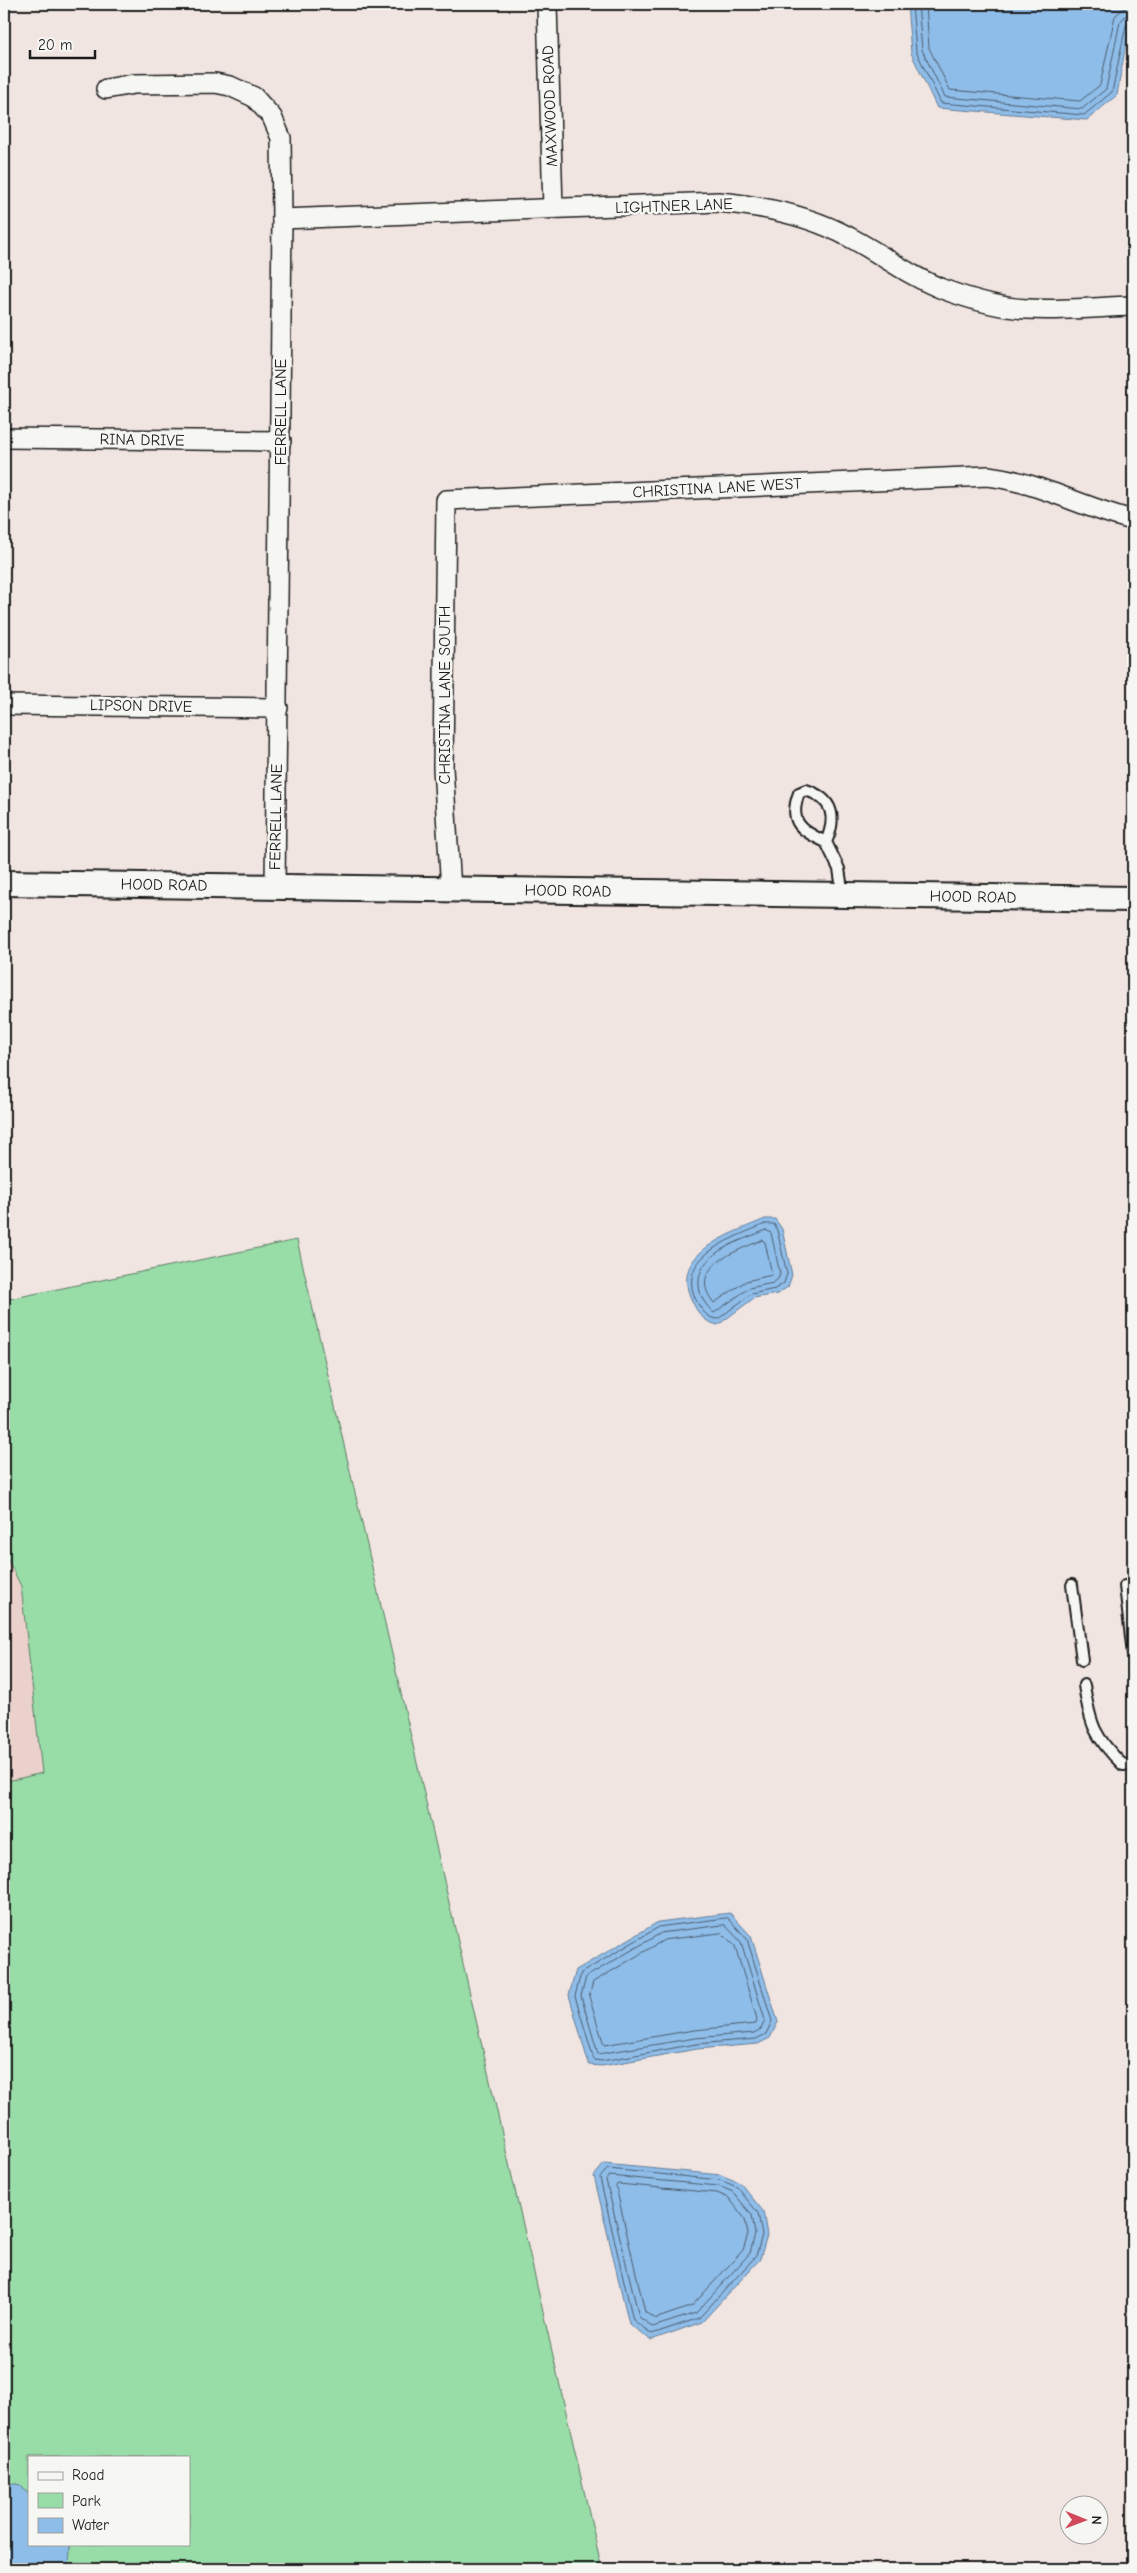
<svg xmlns="http://www.w3.org/2000/svg" width="1137" height="2573" font-family="'Comic Neue',sans-serif">
  <rect width="100%" height="100%" fill="#f1e5e1"/>
  <filter id="ink" filterUnits="userSpaceOnUse"><feTurbulence type="fractalNoise" baseFrequency=".02" numOctaves="2"/><feDisplacementMap in="SourceGraphic" scale="10" xChannelSelector="R" yChannelSelector="G"/><feConvolveMatrix kernelMatrix="1 2 1 2 8 2 1 2 1" color-interpolation-filters="sRGB"/></filter>
  <g filter="url(#ink)">
    <g fill="#ebd1cc">
      <path d="M7,1444L4,1515V1445Z"/>
      <path d="M4,1552L21,1586L42,1773L8,1781L4,1789Z"/>
    </g>
    <path fill="#98dca8" stroke="#5a7c62" d="M297,1240L602,2569H69L70,2544H189V2457H29V2495L20,2485L4,2482V1789L8,1781L42,1773L21,1586L4,1552L7,1445L4,1434V1300Z"/>
    <g fill="#8fbde9" stroke="#617d97">
      <path d="M907,4H1133L1117,95L1087,120L937,108L911,53Z"/>
      <path d="M765,1219H775L782,1229L792,1275L788,1287L777,1294L754,1298L718,1325C704,1322 698,1314 692,1301C668,1252 731,1234 765,1219Z"/>
      <path d="M730,1913L751,1936L778,2022L770,2038L758,2044L697,2049L602,2066L589,2065L569,1995L576,1970L658,1922Z"/>
      <path d="M604,2164L721,2175L740,2183L763,2211L767,2235L760,2259L702,2322L651,2340L629,2324L594,2176Z"/>
      <path d="M4,2482L20,2485L29,2495V2544H70L69,2569H4Z"/>
    </g>
    <g fill="none" stroke-linecap="round" stroke-linejoin="round">
      <g stroke="#4a5c6e" stroke-width="1">
        <path d="M912,4L916,51L941,103L1084,115L1112,92L1126,25L1133,20"/>
        <path d="M918,4L922,50L945,97L1082,109L1106,89L1120,22L1126,15L1133,14"/>
        <path d="M926,4L929,48L950,90L1080,101L1100,85L1115,16L1124,8L1133,6"/>
        <path d="M765,1224H774L777,1230L787,1274L784,1283L775,1289L751,1294L718,1319C707,1319 701,1309 696,1300C675,1255 734,1238 765,1224Z"/>
        <path d="M766,1230L771,1233L780,1274L778,1279L773,1283L749,1288L714,1313C706,1306 700,1297 699,1286C696,1252 741,1241 766,1230Z"/>
        <path d="M762,1240L765,1242L772,1275L746,1281L714,1303C685,1267 737,1251 762,1240Z"/>
        <path d="M728,1918L747,1939L772,2021L766,2034L756,2039L696,2044L602,2061L594,2060L575,1996L581,1973L659,1927Z"/>
        <path d="M725,1925L741,1942L765,2020L761,2029L754,2033L695,2038L598,2054L581,1996L586,1977L661,1933Z"/>
        <path d="M722,1933L735,1946L757,2019L756,2024L694,2030L604,2045L589,1996L593,1982L664,1940Z"/>
        <path d="M608,2169L720,2180L737,2187L758,2213L762,2235L756,2256L699,2318L652,2334L633,2320L600,2178Z"/>
        <path d="M610,2176L719,2186L733,2192L752,2215L755,2234L750,2253L696,2313L653,2327L639,2317L606,2180Z"/>
        <path d="M618,2184L717,2193L729,2198L745,2219L748,2234L743,2250L692,2306L655,2319L645,2312L616,2187Z"/>
      </g>
      <g stroke="#1c1c1c" stroke-width="14">
        <g id="service">
          <path d="M826,842C801,831 788,822 799,793L806,790C833,799 837,817 826,842L839,869L843,895"/>
          <path d="M1072,1585L1082,1660"/>
          <path d="M1125,1586L1133,1654"/>
          <path d="M1084,1685C1090,1725 1095,1738 1123,1765L1133,1764"/>
        </g>
      </g>
      <g stroke="#1c1c1c" stroke-width="22">
        <g id="minor">
          <path d="M547,4L553,208"/>
          <path d="M106,89L134,84L215,83L230,86L254,97L272,117L281,138L282,219L275,887"/>
          <path d="M282,219L718,202C763,206 809,215 849,237C882,254 910,277 945,290C970,299 1000,308 1027,309C1062,311 1098,307 1133,306"/>
          <path d="M4,438L281,441"/>
          <path d="M4,705L278,708"/>
          <path d="M451,889L443,768L446,500L988,476C1039,482 1083,508 1133,520"/>
        </g>
      </g>
      <g stroke="#1c1c1c" stroke-width="28">
        <path id="tertiary" d="M4,883L1133,899"/>
      </g>
      <use href="#service" stroke="#f6f6f2" stroke-width="10"/>
      <use href="#minor" stroke="#f6f6f2" stroke-width="19"/>
      <use href="#tertiary" stroke="#f6f6f2" stroke-width="24"/>
    </g>
  </g>
  <g text-anchor="middle" dominant-baseline="central" stroke-width="5" stroke-linejoin="round" paint-order="stroke">
    <g font-size="16" fill="#1c1c1c" stroke="#f6f6f2">
      <text transform="translate(550 106) rotate(-92)">MAXWOOD ROAD</text>
      <text transform="translate(674 206) rotate(-2)">LIGHTNER LANE</text>
      <text transform="translate(281 412) rotate(-90)">FERRELL LANE</text>
      <text transform="translate(142 440) rotate(1)">RINA DRIVE</text>
      <text transform="translate(717 488) rotate(-3)">CHRISTINA LANE WEST</text>
      <text transform="translate(445 695) rotate(-90)">CHRISTINA LANE SOUTH</text>
      <text transform="translate(141 706) rotate(1)">LIPSON DRIVE</text>
      <text transform="translate(276 817) rotate(-89)">FERRELL LANE</text>
      <text transform="translate(164 885) rotate(1)">HOOD ROAD</text>
      <text transform="translate(568 891) rotate(1)">HOOD ROAD</text>
      <text transform="translate(973 897) rotate(1)">HOOD ROAD</text>
    </g>
  </g>
  <rect width="1137" height="2573" fill="none" stroke="#f6f6f2" stroke-width="20"/>
  <rect x="10" y="10" width="1117" height="2553" fill="none" stroke="#1c1c1c" stroke-width="2" filter="url(#ink)"/>
  <rect x="28" y="2456" width="162" height="90" fill="#f6f6f2" stroke="#9f9f9c"/>
  <rect x="38" y="2472" width="25" height="8" fill="#f6f6f2" stroke="#9f9f9c"/>
  <text x="72" y="2480" font-size="15" fill="#1c1c1c">Road</text>
  <rect x="38" y="2493" width="25" height="15" fill="#98dca8" stroke="#9f9f9c"/>
  <text x="72" y="2506" font-size="15" fill="#1c1c1c">Park</text>
  <rect x="38" y="2518" width="25" height="15" fill="#8fbde9" stroke="#9f9f9c"/>
  <text x="72" y="2530" font-size="15" fill="#1c1c1c">Water</text>
  <g transform="translate(1084 2520) rotate(91)"><circle r="24" fill="#f6f6f2" stroke="#9f9f9c"/>
  <path d="M0-4L9 19L0 12L-9 19Z" fill="#d1495b"/>
  <text y="-8" font-size="14" font-weight="bold" text-anchor="middle" fill="#1c1c1c">N</text>
  </g>
  <path d="M30 50v8h65v-8" fill="none" stroke="#1c1c1c" stroke-width="2.5"/>
  <text x="38" y="50" font-size="15" fill="#1c1c1c" stroke="#f6f6f2" stroke-width="4" paint-order="stroke">20 m</text>
</svg>
